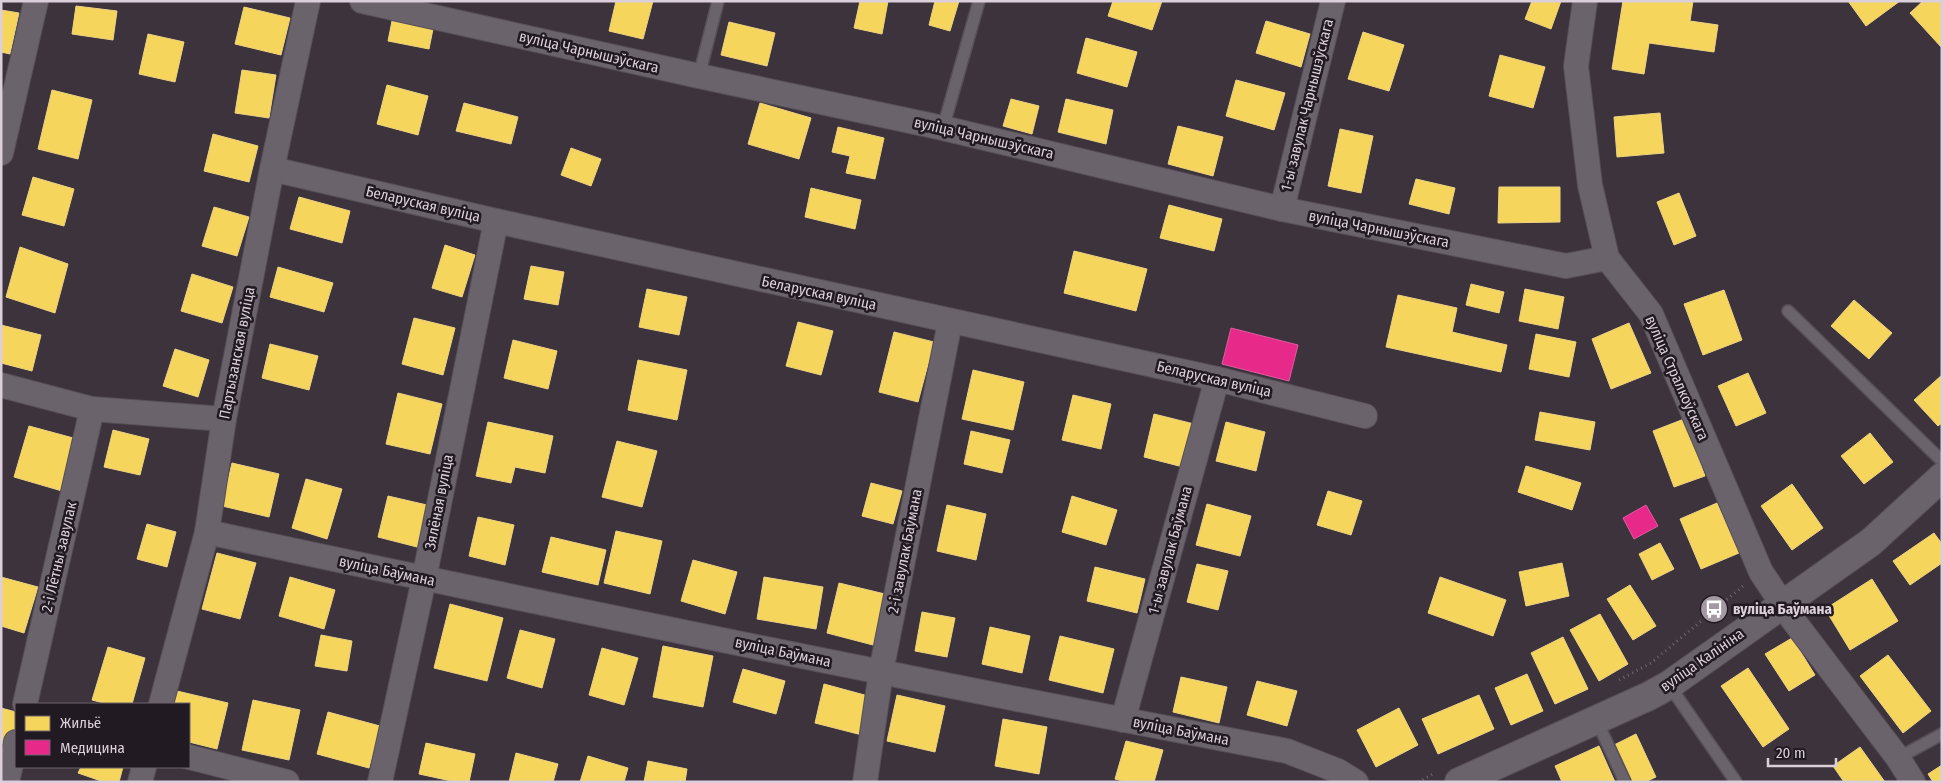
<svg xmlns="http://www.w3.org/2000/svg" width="1943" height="783" font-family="'Fira Sans Condensed',sans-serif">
  <rect width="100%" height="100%" fill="#3c333c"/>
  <g fill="#f6d55c" stroke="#eed382">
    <path d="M616,1H653L643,39L609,31Z"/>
    <path d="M860,1H888L882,34L854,28Z"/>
    <path d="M935,1H959L950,31L929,25Z"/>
    <path d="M1113,1H1162L1152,30L1108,16Z"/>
    <path d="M1532,1H1561L1551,29L1525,19Z"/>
    <path d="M1623,1H1693L1690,21L1718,25L1714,52L1649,43L1644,74L1612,69Z"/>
    <path d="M1848,1H1900L1866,26Z"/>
    <path d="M1923,1H1942V48L1910,13Z"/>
    <path d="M76,6L117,11L113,40L72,34Z"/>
    <path d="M244,7L290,18L281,55L235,44Z"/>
    <path d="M1,10L19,13L10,54L1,52Z"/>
    <path d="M392,21L433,29L429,49L388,41Z"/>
    <path d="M1266,21L1310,34L1301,67L1256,53Z"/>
    <path d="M729,22L775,33L767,66L721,55Z"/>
    <path d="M1363,32L1404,45L1389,91L1348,79Z"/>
    <path d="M148,34L184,42L175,82L139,74Z"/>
    <path d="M1086,38L1137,52L1127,87L1077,73Z"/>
    <path d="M1500,55L1545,67L1533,108L1489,96Z"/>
    <path d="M242,70L276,75L269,118L235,113Z"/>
    <path d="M1236,80L1285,93L1274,130L1226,116Z"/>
    <path d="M387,85L428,96L418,135L377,124Z"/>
    <path d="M52,90L92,100L78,159L38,149Z"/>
    <path d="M1011,99L1039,106L1032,134L1003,126Z"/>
    <path d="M1066,99L1113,110L1106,144L1058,132Z"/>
    <path d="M464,103L518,117L511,144L456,131Z"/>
    <path d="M760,103L811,118L799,159L748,144Z"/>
    <path d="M1660,113L1664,153L1617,157L1614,117Z"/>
    <path d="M1178,126L1223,137L1213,176L1168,164Z"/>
    <path d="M838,127L884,138L875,179L846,173L850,156L832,152Z"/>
    <path d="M1340,129L1373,136L1361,193L1328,186Z"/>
    <path d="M213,134L258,146L249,182L204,171Z"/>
    <path d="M571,148L601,159L591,186L561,175Z"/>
    <path d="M33,177L74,189L64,226L22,215Z"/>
    <path d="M1416,179L1455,188L1449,214L1409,204Z"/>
    <path d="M1499,187H1560V222L1498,223Z"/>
    <path d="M811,188L861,200L855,229L805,217Z"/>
    <path d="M1679,193L1696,236L1674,245L1657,202Z"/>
    <path d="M299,197L350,211L342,243L290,229Z"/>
    <path d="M1169,205L1222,219L1214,251L1160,238Z"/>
    <path d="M214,207L249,217L237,256L202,246Z"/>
    <path d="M445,245L475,255L462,297L432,288Z"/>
    <path d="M20,247L68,264L55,313L6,297Z"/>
    <path d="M1074,251L1147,269L1136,311L1064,293Z"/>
    <path d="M531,266L564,272L558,305L524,299Z"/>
    <path d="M278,267L333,283L324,312L270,297Z"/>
    <path d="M192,274L233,287L222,323L181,311Z"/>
    <path d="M1471,284L1504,292L1499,313L1466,305Z"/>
    <path d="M647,289L687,297L679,335L639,327Z"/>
    <path d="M1525,289L1564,297L1558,329L1519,321Z"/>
    <path d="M1724,290L1742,340L1703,355L1684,304Z"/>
    <path d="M1398,295L1457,308L1452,332L1507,345L1501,372L1386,347Z"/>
    <path d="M1854,300L1892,333L1869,359L1831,326Z"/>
    <path d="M414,318L455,328L443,375L402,364Z"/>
    <path d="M798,322L833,331L821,375L786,366Z"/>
    <path d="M1629,323L1651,373L1611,389L1592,339Z"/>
    <path d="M1,325L41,335L32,371L1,363Z"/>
    <path d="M894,332L934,342L918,402L879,392Z"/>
    <path d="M1536,334L1576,342L1569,377L1529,369Z"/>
    <path d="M513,340L557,351L548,389L504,378Z"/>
    <path d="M270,344L318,356L309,390L262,378Z"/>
    <path d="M175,349L209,360L198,397L163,386Z"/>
    <path d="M638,360L687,370L677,420L628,410Z"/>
    <path d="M973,370L1024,382L1013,430L962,419Z"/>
    <path d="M1748,373L1766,413L1736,426L1718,386Z"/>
    <path d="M1942,375V423L1938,426L1914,400Z"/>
    <path d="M398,393L442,404L430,454L386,444Z"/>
    <path d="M1073,395L1111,404L1101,449L1062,440Z"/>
    <path d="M1540,412L1595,422L1590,450L1535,440Z"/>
    <path d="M1154,414L1194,424L1183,467L1144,457Z"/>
    <path d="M1684,419L1705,476L1674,487L1653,431Z"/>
    <path d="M488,422L553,436L545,473L515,467L511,483L476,476Z"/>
    <path d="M1226,422L1265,432L1256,471L1216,461Z"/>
    <path d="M29,426L77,439L62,491L14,477Z"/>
    <path d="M113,430L149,439L140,475L104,467Z"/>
    <path d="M971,431L1010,440L1002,473L964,464Z"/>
    <path d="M1870,433L1893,462L1864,484L1841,456Z"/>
    <path d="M617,441L657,451L642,507L602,497Z"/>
    <path d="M232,463L279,474L269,517L222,506Z"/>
    <path d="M1526,466L1581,483L1572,510L1518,492Z"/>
    <path d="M306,479L342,489L327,539L292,528Z"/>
    <path d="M871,483L902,491L893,524L862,516Z"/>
    <path d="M1792,484L1823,528L1792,550L1761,506Z"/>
    <path d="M1328,491L1362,501L1351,535L1317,525Z"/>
    <path d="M388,496L427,505L417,547L378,537Z"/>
    <path d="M1072,496L1117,510L1106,545L1062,532Z"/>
    <path d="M1717,503L1739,553L1701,569L1680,519Z"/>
    <path d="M1207,504L1251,516L1240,556L1196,545Z"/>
    <path d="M947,505L986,514L976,560L937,551Z"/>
    <path d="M478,517L514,525L505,565L469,556Z"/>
    <path d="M147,524L176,532L167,567L137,559Z"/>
    <path d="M616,531L662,541L650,594L604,583Z"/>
    <path d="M1934,533L1942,544V563L1910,585L1893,561Z"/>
    <path d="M551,537L606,550L598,585L542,572Z"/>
    <path d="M1660,543L1674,569L1652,580L1639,554Z"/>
    <path d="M217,553L256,563L240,619L202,609Z"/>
    <path d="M693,560L737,572L725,614L681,601Z"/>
    <path d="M1562,563L1569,596L1526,606L1519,572Z"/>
    <path d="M1197,564L1228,571L1218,610L1187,602Z"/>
    <path d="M1095,567L1145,579L1137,613L1087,601Z"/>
    <path d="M1,577L38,587L24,633L1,626Z"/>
    <path d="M290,577L335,590L324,629L279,616Z"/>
    <path d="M764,577L823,587L816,629L757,619Z"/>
    <path d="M1440,577L1506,600L1493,636L1428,613Z"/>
    <path d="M1872,579L1898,621L1850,650L1825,609Z"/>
    <path d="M839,583L885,594L873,645L827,633Z"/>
    <path d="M1630,585L1656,626L1633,640L1607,599Z"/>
    <path d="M450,604L503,618L487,681L434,668Z"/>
    <path d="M922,612L955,618L947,657L915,651Z"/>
    <path d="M1600,614L1628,664L1599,681L1570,630Z"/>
    <path d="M990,627L1030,636L1022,673L982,664Z"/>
    <path d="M520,630L555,639L542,688L507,678Z"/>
    <path d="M321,635L352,641L347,671L315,666Z"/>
    <path d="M1060,636L1114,649L1103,693L1049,680Z"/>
    <path d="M1563,637L1588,689L1555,704L1531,653Z"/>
    <path d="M1792,638L1815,675L1789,691L1765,654Z"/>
    <path d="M663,646L713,656L703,707L653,697Z"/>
    <path d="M108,647L145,658L132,704H107L92,700Z"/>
    <path d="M602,648L638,658L624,705L589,695Z"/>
    <path d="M1888,655L1931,711L1903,733L1860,676Z"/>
    <path d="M1748,668L1789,729L1763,747L1721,686Z"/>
    <path d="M743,669L785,681L776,714L733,702Z"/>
    <path d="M1527,674L1543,711L1511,725L1495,688Z"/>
    <path d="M1181,677L1227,687L1219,723L1173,712Z"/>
    <path d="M1257,681L1297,691L1287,726L1247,715Z"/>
    <path d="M824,684L872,697L862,735L815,723Z"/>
    <path d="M177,691L228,703L217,749L189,742V704H174Z"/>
    <path d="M897,695L945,706L935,752L887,741Z"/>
    <path d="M1479,695L1494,729L1438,754L1422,719Z"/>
    <path d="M253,700L300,710L289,760L242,750Z"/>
    <path d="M1,708L16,712V724L7,756L1,755Z"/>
    <path d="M1399,708L1418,745L1376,767L1357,730Z"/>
    <path d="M328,712L380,726L369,768L317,754Z"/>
    <path d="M1003,719L1047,727L1039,774L995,766Z"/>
    <path d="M1636,734L1656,777L1645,782H1631L1614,745Z"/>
    <path d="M1126,741L1163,750L1154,782H1127L1115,779Z"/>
    <path d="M426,743L475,754L469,782H456L419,774Z"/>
    <path d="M1599,746L1615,782H1562L1555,766Z"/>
    <path d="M1860,747L1885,782H1844L1833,766Z"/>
    <path d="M516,753L558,764L553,782H509Z"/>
    <path d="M588,756L628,768L624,782H580Z"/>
    <path d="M648,761L687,769L685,782H644Z"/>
    <path d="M1942,765V782H1933L1928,774Z"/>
    <path d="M81,767H123L119,782H104L78,773Z"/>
  </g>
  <g fill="#e7298a" stroke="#e35ba2">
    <path d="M1231,328L1298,345L1289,381L1222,364Z"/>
    <path d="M1646,505L1658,526L1634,539L1623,518Z"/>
  </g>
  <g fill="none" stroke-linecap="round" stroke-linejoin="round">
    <g stroke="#574f57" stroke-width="14">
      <g id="service">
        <path d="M699,76L718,1"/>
        <path d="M943,128L979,1"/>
        <path d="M1788,311L1942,461"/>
        <path d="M1669,685L1736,782"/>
        <path d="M1596,719L1625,782"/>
        <path d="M1898,758L1942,734"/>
      </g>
    </g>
    <g stroke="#574f57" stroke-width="26">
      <g id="minor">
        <path d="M362,1L699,76L943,128L1282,209L1566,266L1607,258"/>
        <path d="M1585,1L1576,66L1590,185L1607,258L1651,314L1761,572L1793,620L1898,758L1913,782"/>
        <path d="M1,153L36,1"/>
        <path d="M272,169L496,221L1217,379L1365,416"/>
        <path d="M1282,209L1333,1"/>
        <path d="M1,385L92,409L224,419"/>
        <path d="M207,532C566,609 926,683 1287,751L1338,771L1356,782"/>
        <path d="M25,704L92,409"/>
        <path d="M161,704L207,532L224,419L272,169L308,1"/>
        <path d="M1123,720L1217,379"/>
        <path d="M189,757L287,782"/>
        <path d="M7,782L16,742"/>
        <path d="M140,782L144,767"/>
        <path d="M380,782L424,579L496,221"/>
        <path d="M865,782L881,672L950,322"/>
      </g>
    </g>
    <g stroke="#574f57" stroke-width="30">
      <path id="secondary" d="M1459,782L1649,696L1669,685L1871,542L1942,477"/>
    </g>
    <g stroke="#6e696e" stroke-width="3" stroke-dasharray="1 4" stroke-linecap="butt">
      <path d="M1619,680L1651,663L1743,586"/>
      <path d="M1418,782L1435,773"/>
    </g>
    <use href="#service" stroke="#6b636b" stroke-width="11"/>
    <use href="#minor" stroke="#6b636b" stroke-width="24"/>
    <use href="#secondary" stroke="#6b636b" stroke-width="28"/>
  </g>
  <defs>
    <g id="bus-disc" transform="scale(1.4375)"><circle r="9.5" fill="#a398a3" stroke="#221a22"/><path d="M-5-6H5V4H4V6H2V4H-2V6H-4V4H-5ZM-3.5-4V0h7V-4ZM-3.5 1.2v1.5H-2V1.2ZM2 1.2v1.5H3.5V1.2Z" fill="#fff"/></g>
  </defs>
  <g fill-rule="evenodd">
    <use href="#bus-disc" x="1714" y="609"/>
  </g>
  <g text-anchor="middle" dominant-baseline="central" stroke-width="5" stroke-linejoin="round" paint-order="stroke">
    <g font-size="15" fill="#dacfda" stroke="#221a22">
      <text transform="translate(589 52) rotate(13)">вуліца Чарнышэўскага</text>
      <text transform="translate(1307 105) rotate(-76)">1-ы завулак Чарнышэўскага</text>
      <text transform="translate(984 138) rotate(13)">вуліца Чарнышэўскага</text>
      <text transform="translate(423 204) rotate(13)">Беларуская вуліца</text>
      <text transform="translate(1379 229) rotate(11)">вуліца Чарнышэўскага</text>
      <text transform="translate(819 293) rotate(12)">Беларуская вуліца</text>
      <text transform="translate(237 353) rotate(-79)">Партызанская вуліца</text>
      <text transform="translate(1677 378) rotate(66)">вуліца Стралкоўскага</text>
      <text transform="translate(1214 379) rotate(13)">Беларуская вуліца</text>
      <text transform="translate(439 502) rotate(-79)">Зялёная вуліца</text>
      <text transform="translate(1170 550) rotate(-75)">1-ы завулак Баўмана</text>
      <text transform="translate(905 551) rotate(-79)">2-і завулак Баўмана</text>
      <text transform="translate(59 557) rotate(-77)">2-і Лётны завулак</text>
      <text transform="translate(387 571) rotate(12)">вуліца Баўмана</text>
      <text transform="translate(783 652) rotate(12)">вуліца Баўмана</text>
      <text transform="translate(1702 660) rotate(-35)">вуліца Калініна</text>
      <text transform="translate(1181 731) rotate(11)">вуліца Баўмана</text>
    </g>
    <g font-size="15" font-weight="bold" fill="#dacfda" stroke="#221a22" text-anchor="start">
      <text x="1733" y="609">вуліца Баўмана</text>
    </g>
  </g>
  <rect width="1943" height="783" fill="none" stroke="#dacfda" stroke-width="5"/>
  <rect x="15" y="703" width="175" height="65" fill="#221a22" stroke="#6c626c"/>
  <rect x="25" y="716" width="25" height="15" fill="#f6d55c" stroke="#6c626c"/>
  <text x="60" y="728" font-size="15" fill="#dacfda">Жильё</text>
  <rect x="25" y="740" width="25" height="15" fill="#e7298a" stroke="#6c626c"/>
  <text x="60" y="753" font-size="15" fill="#dacfda">Медицина</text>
  <path d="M1768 758v8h68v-8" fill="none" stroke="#dacfda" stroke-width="2.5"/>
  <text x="1776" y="758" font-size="15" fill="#dacfda" stroke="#221a22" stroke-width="4" paint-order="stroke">20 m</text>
</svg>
